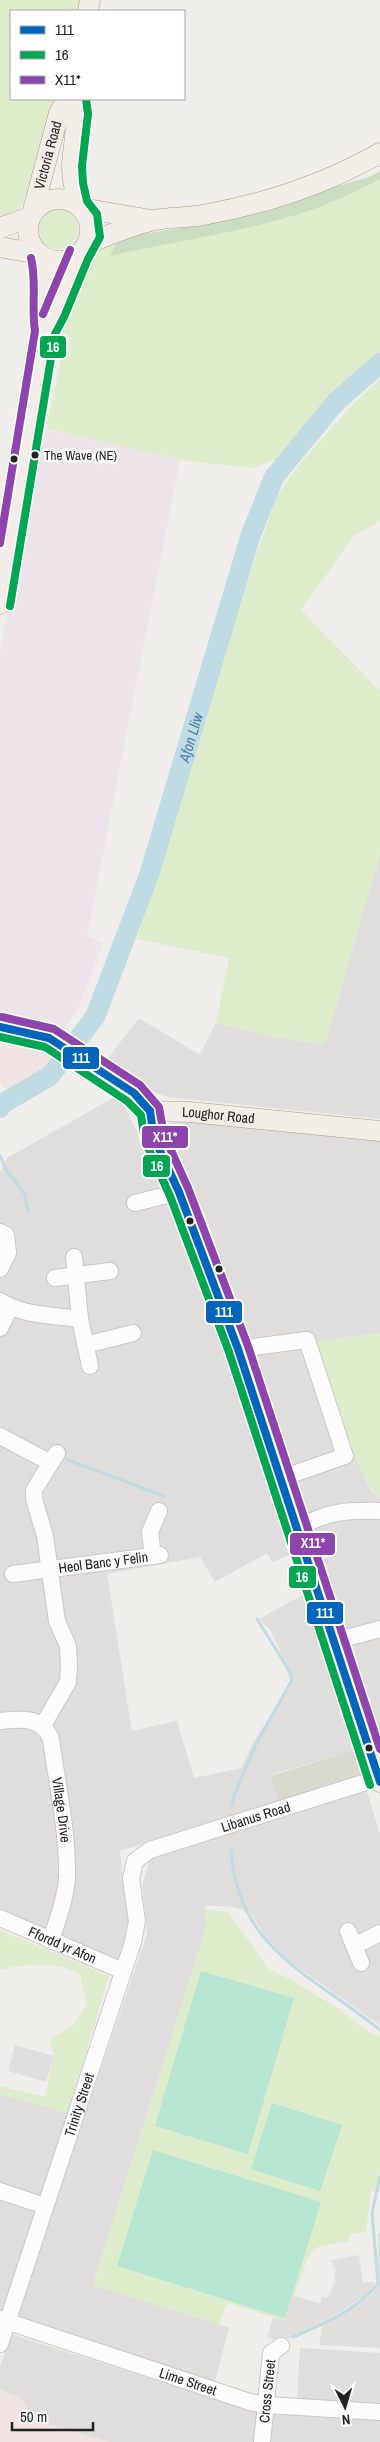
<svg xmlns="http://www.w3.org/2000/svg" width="380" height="2442" font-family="'Archivo Narrow',sans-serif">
  <rect width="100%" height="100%" fill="#f0eeeb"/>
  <g fill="#dfdedc">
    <path d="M380,854V1119L168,1097L148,1091L105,1062L139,1018L200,1055L216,1023L265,1036L325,1044Z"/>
    <path d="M113,1098L123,1103L190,1241L246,1396L294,1553L272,1562L267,1553L215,1582L200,1557L107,1574L132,1731L177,1721L194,1778L241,1768L253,1743L291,1683L279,1648L271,1631L259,1619L308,1592L354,1750L271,1775L279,1802L120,1851L130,1932L120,1966L0,1911V1173L7,1158Z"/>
    <path d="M175,1117L380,1138V1333L313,1342L358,1464L371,1491L380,1498V1620L340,1632L206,1216L186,1183L161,1131Z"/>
    <path d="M380,1636V1731L373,1733L344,1646Z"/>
    <path d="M367,1791L380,1835V2025L283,1957L265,1936L249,1911L226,1906H205L206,1924L202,1941L93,2284L229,2328L214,2385L16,2318L147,1934L142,1886L151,1856Z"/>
    <path d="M0,2094L68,2113L0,2320Z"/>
    <path d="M11,2334L210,2398L257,2411L296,2414L300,2348L380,2353V2442H109L36,2421L20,2398L0,2390V2367Z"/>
  </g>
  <g fill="#f1e3e1">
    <path d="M0,1039L41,1050L64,1064L8,1097L0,1081Z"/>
    <path d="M0,2390L20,2398L36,2421L109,2442H0Z"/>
  </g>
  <path fill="#ede4e9" d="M42,429L180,460L87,936L103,943L80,1004L62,1033L42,1026L0,1017V652Z"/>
  <path fill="#d9d9cd" d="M354,1750L362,1776L279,1802L271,1776Z"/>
  <g fill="#ddeccb">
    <path d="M0,0H81L79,11H11V99H58L23,203L14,215L0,222Z"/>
    <path d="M380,179V356L281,457L252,468L180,460L46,429L61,359L50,356C54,330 84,252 108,241C111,239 116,239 119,238L122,253L251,227L331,203Z"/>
    <circle cx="58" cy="229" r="20"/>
    <path d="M380,379V521L354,536L301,610L380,691V854L325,1044L265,1036L216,1023L229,958L137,939L247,582L277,496L299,465L352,405Z"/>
    <path d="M380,1333V1498C355,1477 326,1377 313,1342Z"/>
    <path d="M205,1909L228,1912L269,1969L292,1980L339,2009L368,2031L380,2036V2168L376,2190L371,2191L366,2232L350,2234L349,2241L317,2247L309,2255L285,2321L227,2303L219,2325L93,2285L202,1941L206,1924Z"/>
    <path d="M0,1930L109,1976L68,2113L0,2094V2086L45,2097L54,2056L50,2039L75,2023L87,2004L80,1974C54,1961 27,1963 0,1970Z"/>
  </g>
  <path fill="#cbdec1" d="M380,171V179C364,187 348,196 332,202C264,230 182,239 110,256L119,238L204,224L369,177Z"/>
  <g fill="#b7e6d2">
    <path d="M201,1971L294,1998L248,2154L155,2126Z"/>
    <path d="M272,2103L342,2125L320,2191L251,2169Z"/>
    <path d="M153,2150L321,2202L285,2318L117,2266Z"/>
  </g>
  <g fill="#e0dfde">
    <path d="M15,2045L54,2056L46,2082L8,2071Z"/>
    <path d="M378,2233H380V2348L319,2345L322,2326L370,2296L378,2285Z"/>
    <path d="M359,2255L363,2283L376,2282L368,2294L311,2330L282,2341L267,2338L273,2317L285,2321L293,2296L320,2303L322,2296L327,2298L336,2280L334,2279L336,2271L331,2260Z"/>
  </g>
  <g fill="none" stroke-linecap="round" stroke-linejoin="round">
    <g stroke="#bfdbe3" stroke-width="3">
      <path d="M0,1156L7,1171L25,1194L28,1212"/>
      <path d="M66,1459L164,1496"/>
      <path d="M232,1805L233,1798L257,1742L292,1680L290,1672L257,1619"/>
      <path d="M231,1850C237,1950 313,1975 380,2030"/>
      <path d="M293,2337C324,2324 356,2310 378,2284L372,2213L380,2176"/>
    </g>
    <path stroke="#bfdbe3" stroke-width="20" id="s1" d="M0,1108L2,1104L50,1076L95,1017L149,875L251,534L274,477L335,403L380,363"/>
    <g stroke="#c9c8c7" stroke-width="18">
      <g id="minor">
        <path d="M135,1203L179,1192"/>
        <path d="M0,1232L6,1235L8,1253L0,1269"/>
        <path d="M74,1257L80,1319"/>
        <path d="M55,1278L110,1271"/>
        <path d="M0,1301C24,1316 52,1315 80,1319L90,1366"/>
        <path d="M0,1328L10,1308"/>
        <path d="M85,1345L133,1333"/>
        <path d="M238,1349L307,1340L345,1456L279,1479"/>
        <path d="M0,1436L51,1463"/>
        <path d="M295,1528C331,1512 341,1510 380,1511"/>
        <path d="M153,1556L150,1532L159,1511"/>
        <path id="s2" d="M13,1574L160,1555"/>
        <path d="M335,1641L380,1629"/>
        <path id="s3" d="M0,1721C21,1719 42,1716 51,1739C57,1784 68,1832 67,1877C66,1899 57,1920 51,1941"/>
        <path d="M43,1725L68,1682L69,1666L68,1646L57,1621L45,1536L34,1499V1490L57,1453"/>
        <path id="s4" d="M0,1918L123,1971"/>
        <path d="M348,1931L361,1963"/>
        <path d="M354,1946L380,1933"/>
        <path d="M0,2191L45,2206"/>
        <path id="s5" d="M0,2319L250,2402L267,2405L380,2412"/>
        <path id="s6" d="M0,2344L133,1942L137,1921L131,1879L135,1861L150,1850L379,1778"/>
        <path id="s7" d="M262,2442L271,2353L281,2346"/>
      </g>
    </g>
    <g stroke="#a79c86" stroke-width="21">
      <g id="major">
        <path d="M88,11L90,0"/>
        <path d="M76,99C79,122 73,143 72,166C72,180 75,192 78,205"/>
        <circle cx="59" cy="230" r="31"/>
        <path d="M82,208L151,220"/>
        <path id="s8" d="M32,214L59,113L68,99"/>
        <path d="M0,228L30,217"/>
        <path d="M87,244C108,235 132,225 155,220C172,217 191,218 208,214C268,203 327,183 380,153"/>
        <path d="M0,247L38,254"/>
        <path d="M45,331L55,313L79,254"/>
        <path d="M0,604L45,331L42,311L46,276L41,256"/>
        <path id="s9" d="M0,1027L49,1038L134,1093L150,1111L190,1112L380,1131"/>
        <path d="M150,1111L154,1138L179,1192L238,1349L279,1479L313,1573L380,1782"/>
      </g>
    </g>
    <use href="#minor" stroke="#fdfcfc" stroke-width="16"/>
    <use href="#major" stroke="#f3ede7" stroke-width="20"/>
    <g stroke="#fff" stroke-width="11">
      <g id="bus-1">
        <path d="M0,1027L49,1038L134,1093L150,1111"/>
        <path d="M150,1111L154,1138L179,1192L238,1349L380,1782"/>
      </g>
    </g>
    <g stroke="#fff" stroke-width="11">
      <g id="bus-2">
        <path d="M10,606L55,334L64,317L88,259L100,237L97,214L87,201L83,183L82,166L88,114L86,99"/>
        <path d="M0,1037L45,1047L127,1101L141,1115L145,1141L170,1196L229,1352L370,1785"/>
      </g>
    </g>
    <g stroke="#fff" stroke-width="11">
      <g id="bus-3">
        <path d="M43,314L70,250"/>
        <path d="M0,543L35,331C31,306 37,283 31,258"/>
        <path d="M2,1017L54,1029L140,1085L159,1107L164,1135L188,1188L248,1346L380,1749"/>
      </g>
    </g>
    <use href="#bus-1" stroke="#0065bd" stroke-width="8"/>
    <use href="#bus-2" stroke="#00a651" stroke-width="8"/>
    <use href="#bus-3" stroke="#8e44ad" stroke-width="8"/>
  </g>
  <g fill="#222" stroke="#fff" stroke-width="2">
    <circle cx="35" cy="455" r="4.5"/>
    <circle cx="14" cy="459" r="4.5"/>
    <circle cx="190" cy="1221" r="4.5"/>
    <circle cx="219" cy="1269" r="4.5"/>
    <circle cx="369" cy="1748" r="4.5"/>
  </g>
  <g text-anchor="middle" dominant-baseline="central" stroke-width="5" stroke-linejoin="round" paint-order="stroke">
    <g font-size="13" fill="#222" stroke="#fff" text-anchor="start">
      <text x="44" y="455">The Wave (NE)</text>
    </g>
    <g font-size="14" fill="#222" stroke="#fff">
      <text stroke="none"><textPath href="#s8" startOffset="61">Victoria Road</textPath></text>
      <text stroke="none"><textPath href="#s9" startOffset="244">Loughor Road</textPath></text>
      <text stroke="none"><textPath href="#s2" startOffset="91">Heol Banc y Felin</textPath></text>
      <text stroke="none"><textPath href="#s3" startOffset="131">Village Drive</textPath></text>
      <text stroke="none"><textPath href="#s6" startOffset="635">Libanus Road</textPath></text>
      <text stroke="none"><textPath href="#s4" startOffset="68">Ffordd yr Afon</textPath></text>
      <text stroke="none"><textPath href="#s6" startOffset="252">Trinity Street</textPath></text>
      <text stroke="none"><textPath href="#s5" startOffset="198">Lime Street</textPath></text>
      <text stroke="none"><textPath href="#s7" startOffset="51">Cross Street</textPath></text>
    </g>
    <g font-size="15" font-style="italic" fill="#4a7aab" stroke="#fff">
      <text stroke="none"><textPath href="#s1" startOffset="430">Afon Lliw</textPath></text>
    </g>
  </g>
  <g stroke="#fff" stroke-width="2">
    <rect x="39" y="335" width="28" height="24" rx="5" fill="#00a651"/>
    <rect x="62" y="1046" width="38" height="24" rx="5" fill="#0065bd"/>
    <rect x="141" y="1125" width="48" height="24" rx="5" fill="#8e44ad"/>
    <rect x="142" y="1154" width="29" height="24" rx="5" fill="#00a651"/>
    <rect x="205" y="1300" width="38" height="24" rx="5" fill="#0065bd"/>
    <rect x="289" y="1532" width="47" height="24" rx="5" fill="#8e44ad"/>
    <rect x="288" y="1565" width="29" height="24" rx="5" fill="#00a651"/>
    <rect x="306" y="1601" width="38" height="24" rx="5" fill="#0065bd"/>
  </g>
  <g font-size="14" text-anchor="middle" font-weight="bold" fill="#fff">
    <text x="53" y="352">16</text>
    <text x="81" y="1063">111</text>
    <text x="165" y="1142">X11*</text>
    <text x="157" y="1171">16</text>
    <text x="224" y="1317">111</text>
    <text x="313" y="1548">X11*</text>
    <text x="302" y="1582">16</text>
    <text x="325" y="1618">111</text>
  </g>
  <rect x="10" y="10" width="175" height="90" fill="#ffffff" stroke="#a7a7a7"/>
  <rect x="20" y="26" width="25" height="8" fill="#0065bd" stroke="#a7a7a7"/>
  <text x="55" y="35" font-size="15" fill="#222222">111</text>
  <rect x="20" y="51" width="25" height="8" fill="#00a651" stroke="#a7a7a7"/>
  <text x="55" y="60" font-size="15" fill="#222222">16</text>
  <rect x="20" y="76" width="25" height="8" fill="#8e44ad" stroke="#a7a7a7"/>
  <text x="55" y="85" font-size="15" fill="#222222">X11*</text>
  <g transform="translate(345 2407) rotate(175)" stroke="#ffffff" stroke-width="4" paint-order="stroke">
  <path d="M0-4L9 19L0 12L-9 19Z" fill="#222222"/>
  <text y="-8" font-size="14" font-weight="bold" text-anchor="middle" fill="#222222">N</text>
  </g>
  <path d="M12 2422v8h81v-8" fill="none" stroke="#222222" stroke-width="2.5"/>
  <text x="20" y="2422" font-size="15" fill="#222222" stroke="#ffffff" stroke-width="4" paint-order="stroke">50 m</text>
</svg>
